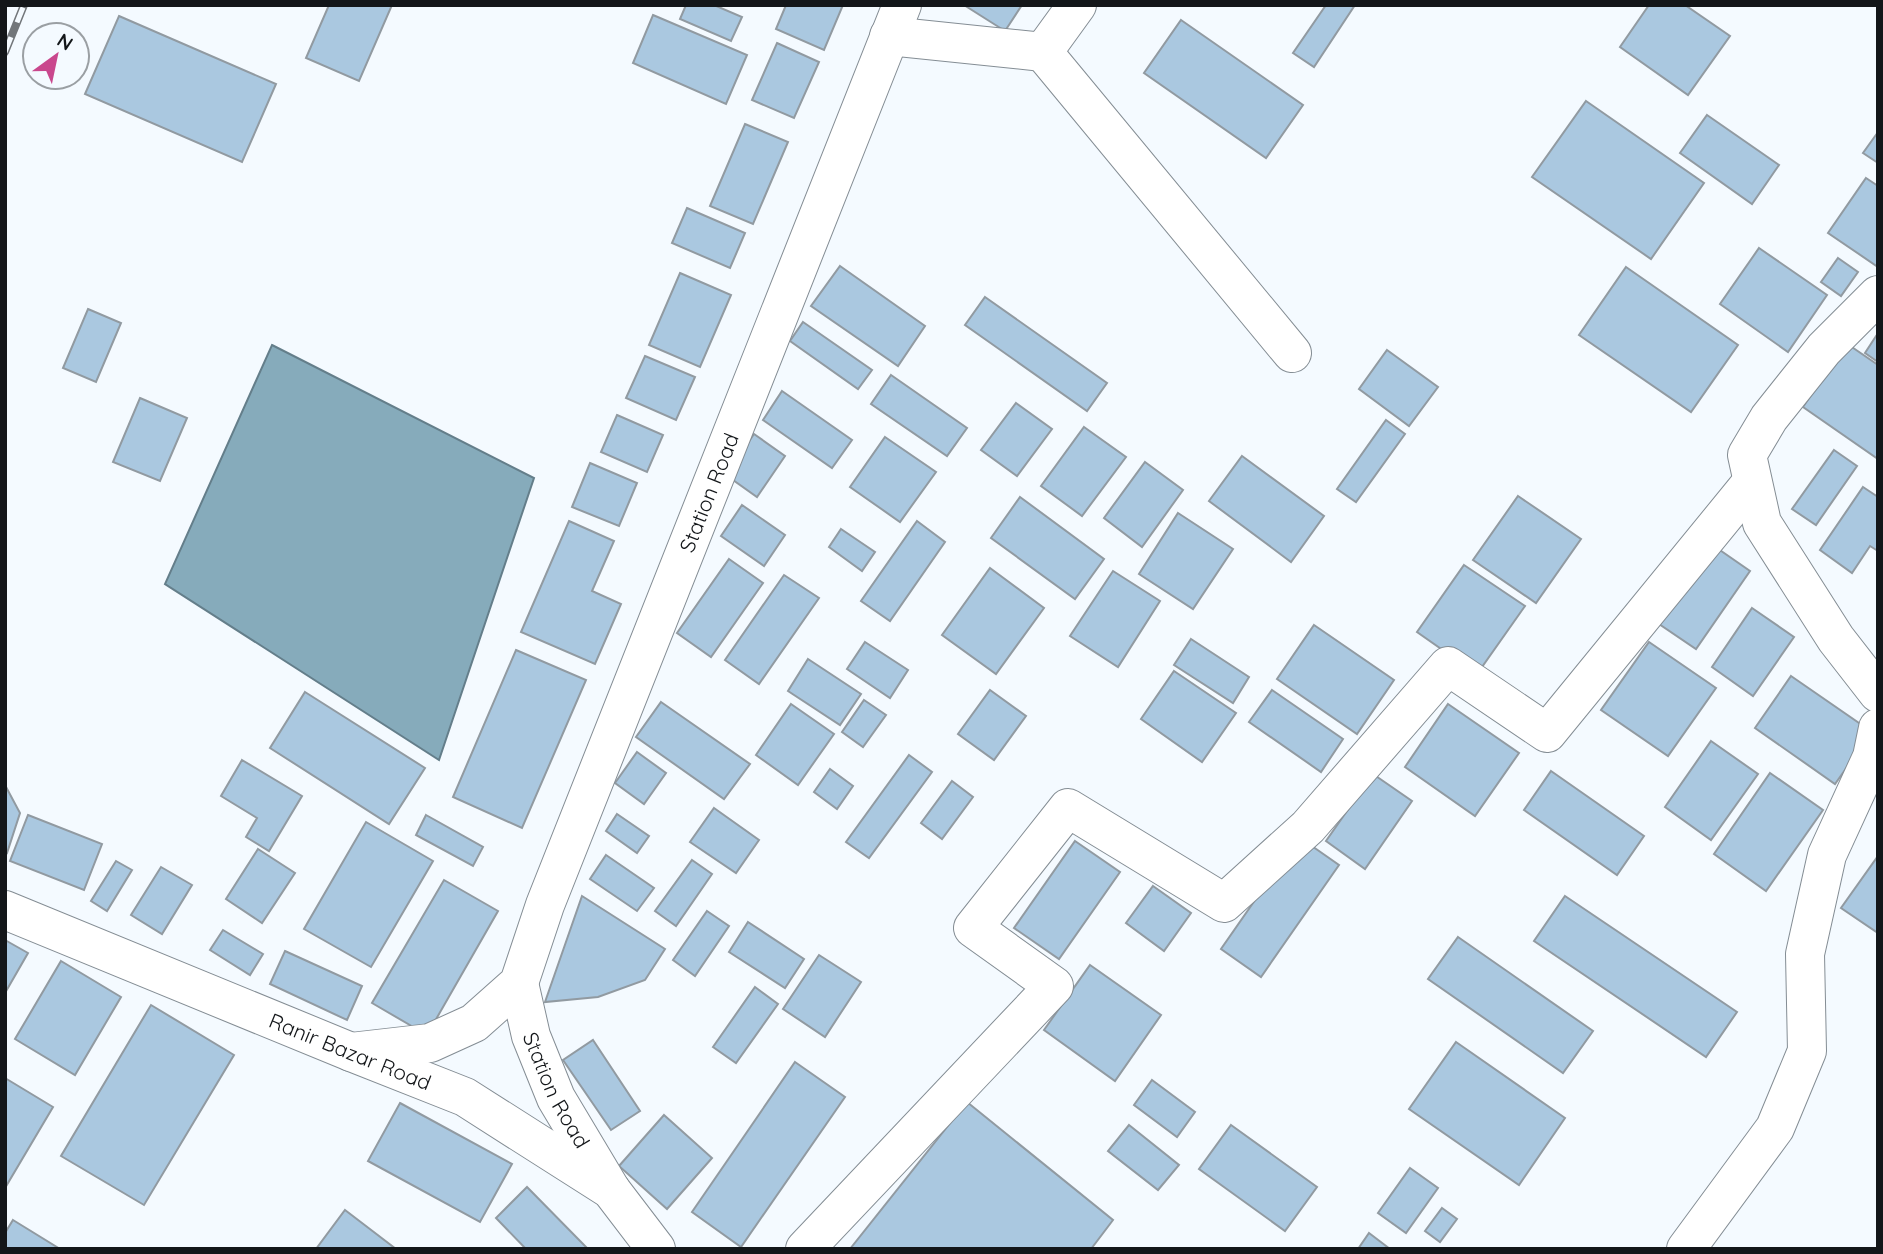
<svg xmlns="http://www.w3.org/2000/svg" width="1883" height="1254" font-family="Quicksand,sans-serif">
  <rect width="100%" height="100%" fill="#f4faff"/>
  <path fill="#86abbb" stroke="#647e8a" stroke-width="2" d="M272,345L534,478L439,760L165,584Z"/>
  <g fill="#aac8e0" stroke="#919aa1" stroke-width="2">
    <path d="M329,5H392L359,81L306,58Z"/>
    <path d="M686,5H714L742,17L731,41L680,19Z"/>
    <path d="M786,5H843L824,50L776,29Z"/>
    <path d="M964,5H1022L1005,31Z"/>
    <path d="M1326,5H1355L1314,67L1293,53Z"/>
    <path d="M1649,5H1685L1730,36L1688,95L1620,47Z"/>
    <path d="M653,15L747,55L726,104L633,63Z"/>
    <path d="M119,16L276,84L242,162L85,94Z"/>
    <path d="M1181,20L1303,105L1266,158L1144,73Z"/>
    <path d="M777,43L819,62L794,118L752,100Z"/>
    <path d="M1586,101L1704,183L1651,259L1532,177Z"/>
    <path d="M1707,115L1779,165L1752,204L1680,153Z"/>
    <path d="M745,124L788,142L753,224L710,206Z"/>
    <path d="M1878,132V163L1863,153Z"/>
    <path d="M1866,178L1878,186V267L1828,233Z"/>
    <path d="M687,208L745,233L730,268L672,243Z"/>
    <path d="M1759,248L1827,295L1788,352L1720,304Z"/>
    <path d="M1838,258L1858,272L1841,296L1821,282Z"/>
    <path d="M840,266L925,326L898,366L811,306Z"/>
    <path d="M1626,267L1738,345L1691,412L1579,335Z"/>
    <path d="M680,273L731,295L700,367L649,345Z"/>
    <path d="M985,297L1107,383L1087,411L965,325Z"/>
    <path d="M88,309L121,323L96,382L63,368Z"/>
    <path d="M803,322L872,370L858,389L790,341Z"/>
    <path d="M1878,333V362L1865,353Z"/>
    <path d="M1846,343L1878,365V459L1803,407Z"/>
    <path d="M1387,350L1438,387L1409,426L1359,389Z"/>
    <path d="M645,356L695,377L676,420L626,398Z"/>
    <path d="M891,375L967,428L947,456L871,404Z"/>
    <path d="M782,391L852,440L832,468L763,420Z"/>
    <path d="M140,398L187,418L160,481L113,462Z"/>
    <path d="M1016,403L1052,429L1017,476L981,450Z"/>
    <path d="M617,415L663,435L647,472L601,452Z"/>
    <path d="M1386,420L1405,434L1356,502L1337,489Z"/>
    <path d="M1084,427L1126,457L1082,516L1041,486Z"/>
    <path d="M754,434L785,456L757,497L726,475Z"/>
    <path d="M885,437L936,472L900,522L850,487Z"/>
    <path d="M1834,450L1857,466L1816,525L1792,509Z"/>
    <path d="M1242,456L1324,516L1291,562L1209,501Z"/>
    <path d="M1145,462L1183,490L1142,547L1104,518Z"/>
    <path d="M590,463L637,483L619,526L572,507Z"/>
    <path d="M1863,487L1878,497V551L1870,546L1852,573L1820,550Z"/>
    <path d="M1518,496L1581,539L1536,603L1473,560Z"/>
    <path d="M1020,497L1104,559L1075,599L991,538Z"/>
    <path d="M742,505L785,535L764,566L721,536Z"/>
    <path d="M1178,513L1233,549L1193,609L1139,574Z"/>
    <path d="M569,521L614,541L592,591L621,604L595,664L521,632Z"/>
    <path d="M917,521L945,542L890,621L861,601Z"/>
    <path d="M841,529L875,552L862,571L829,547Z"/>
    <path d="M1714,546L1750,571L1696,649L1659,624Z"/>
    <path d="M729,559L763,583L711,657L677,633Z"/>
    <path d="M1464,565L1525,606L1477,674L1417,632Z"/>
    <path d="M990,568L1044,608L996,674L942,635Z"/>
    <path d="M1113,571L1160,601L1118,667L1070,636Z"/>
    <path d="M784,575L819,598L759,684L725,660Z"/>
    <path d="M1752,608L1794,637L1753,696L1712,667Z"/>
    <path d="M1314,625L1394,680L1357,734L1277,679Z"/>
    <path d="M1191,639L1249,677L1233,703L1174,665Z"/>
    <path d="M865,642L908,670L890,698L847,669Z"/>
    <path d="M1649,642L1716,688L1668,756L1601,710Z"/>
    <path d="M516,650L586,680L522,828L453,797Z"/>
    <path d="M808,659L861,694L840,725L788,691Z"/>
    <path d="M1174,671L1236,713L1202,762L1141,719Z"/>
    <path d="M1791,676L1872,732L1835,784L1755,728Z"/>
    <path d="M990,690L1026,716L994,760L958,734Z"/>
    <path d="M1272,690L1343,739L1321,772L1249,722Z"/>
    <path d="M305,692L425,768L389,824L270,748Z"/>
    <path d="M864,700L886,715L863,747L842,732Z"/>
    <path d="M661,702L750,764L724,799L636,737Z"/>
    <path d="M791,704L834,734L798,785L756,755Z"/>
    <path d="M1448,704L1519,753L1475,816L1405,767Z"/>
    <path d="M1711,741L1758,774L1711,840L1665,807Z"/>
    <path d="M637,752L666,773L644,804L615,783Z"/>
    <path d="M909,755L932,772L869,858L846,842Z"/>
    <path d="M242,760L302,796L269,851L246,837L257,818L221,796Z"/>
    <path d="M830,769L853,786L837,809L814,792Z"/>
    <path d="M1551,771L1644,836L1617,875L1524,810Z"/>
    <path d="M1770,773L1823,810L1766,891L1714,854Z"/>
    <path d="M1373,774L1412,801L1365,869L1326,841Z"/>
    <path d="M952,781L973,797L942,839L921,823Z"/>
    <path d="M5,785L20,813L7,853L5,852Z"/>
    <path d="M714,808L759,840L736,873L690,842Z"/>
    <path d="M617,814L649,836L637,853L606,831Z"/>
    <path d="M28,815L102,844L84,890L10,861Z"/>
    <path d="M426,815L483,847L473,866L416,835Z"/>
    <path d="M366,822L433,861L371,967L304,929Z"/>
    <path d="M1299,837L1339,865L1261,977L1221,949Z"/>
    <path d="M1075,841L1120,872L1059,959L1014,928Z"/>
    <path d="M258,849L295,873L262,923L226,899Z"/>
    <path d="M606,855L654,888L637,911L590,879Z"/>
    <path d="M1878,856V933L1841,908Z"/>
    <path d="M692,860L712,874L676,926L655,911Z"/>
    <path d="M116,861L132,870L107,911L91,901Z"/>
    <path d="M161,867L192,885L162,934L131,915Z"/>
    <path d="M444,880L498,911L427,1035L372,1003Z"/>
    <path d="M1153,886L1191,913L1164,951L1126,923Z"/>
    <path d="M582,896L665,949L645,980L598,997L545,1002Z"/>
    <path d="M1565,896L1737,1012L1706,1057L1534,941Z"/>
    <path d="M707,911L729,926L695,976L673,960Z"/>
    <path d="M748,922L804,959L785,988L729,952Z"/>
    <path d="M223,930L263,954L250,975L210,950Z"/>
    <path d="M1458,937L1593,1031L1563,1073L1428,979Z"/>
    <path d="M5,940L28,953L5,993Z"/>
    <path d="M285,951L362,986L347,1020L270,984Z"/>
    <path d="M819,955L861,982L825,1037L783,1009Z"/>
    <path d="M61,961L121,997L75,1075L15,1039Z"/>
    <path d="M1090,965L1161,1015L1115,1081L1044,1030Z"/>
    <path d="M755,987L778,1004L736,1063L713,1047Z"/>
    <path d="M151,1005L234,1055L144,1205L61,1156Z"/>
    <path d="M593,1040L640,1111L611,1130L563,1060Z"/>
    <path d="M1456,1042L1565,1118L1519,1185L1409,1109Z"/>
    <path d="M795,1062L845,1097L741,1247L692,1212Z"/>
    <path d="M5,1078L53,1107L5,1188Z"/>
    <path d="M1152,1080L1195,1112L1177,1137L1134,1105Z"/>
    <path d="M967,1102L1113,1220L1091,1249H850Z"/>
    <path d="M400,1103L512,1164L480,1222L368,1161Z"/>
    <path d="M664,1115L712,1158L667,1209L619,1166Z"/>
    <path d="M1129,1125L1179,1165L1158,1190L1108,1151Z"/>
    <path d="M1231,1125L1317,1187L1285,1231L1199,1169Z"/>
    <path d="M1410,1168L1438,1188L1406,1233L1378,1213Z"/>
    <path d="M527,1187L588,1249H526L496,1218Z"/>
    <path d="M1442,1208L1457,1219L1440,1242L1425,1231Z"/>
    <path d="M345,1210L396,1249H316Z"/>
    <path d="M13,1220L60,1249H5V1233Z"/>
    <path d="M1369,1233L1390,1249H1358Z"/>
  </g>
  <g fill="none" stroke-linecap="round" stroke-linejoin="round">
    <g stroke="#848d94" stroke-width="40">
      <g id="minor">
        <path d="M889,36L1043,52L1077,5"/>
        <path d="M1043,52L1292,353"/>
        <path d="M1878,295L1824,349L1769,418L1747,455L1762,523L1836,639L1878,693"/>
        <path id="s1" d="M519,983L531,1036L556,1098L611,1190"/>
        <path id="s2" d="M351,1052L430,1043L474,1023L519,983L545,905L902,5"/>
        <path d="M805,1249L1054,986L973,928L1068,808L1224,903L1308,827L1448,666L1547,733L1752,482"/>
        <path d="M1686,1249L1775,1128L1807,1051L1805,954L1827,855L1872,757L1878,728"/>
      </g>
    </g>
    <g stroke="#848d94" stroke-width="40">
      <g id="major">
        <path id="s3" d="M5,910L351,1052L465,1097L611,1190L656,1249"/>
      </g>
    </g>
    <use href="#minor" stroke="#fff" stroke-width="38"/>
    <use href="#major" stroke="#fff" stroke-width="38"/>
    <g stroke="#72767a" stroke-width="8">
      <path id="rail" d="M5,52L24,5"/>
    </g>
    <use href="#rail" stroke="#f4faff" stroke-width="5" stroke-dasharray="16" stroke-linecap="butt"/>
  </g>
  <g text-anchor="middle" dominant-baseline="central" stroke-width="5" stroke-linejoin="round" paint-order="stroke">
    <g font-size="21" fill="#131619" stroke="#f4faff">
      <text stroke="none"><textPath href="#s2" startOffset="714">Station Road</textPath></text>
      <text stroke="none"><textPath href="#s3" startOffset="373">Ranir Bazar Road</textPath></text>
      <text stroke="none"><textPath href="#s1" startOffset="114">Station Road</textPath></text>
    </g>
  </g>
  <rect width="1883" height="1254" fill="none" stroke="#131619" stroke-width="14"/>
  <g transform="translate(56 56) rotate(33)"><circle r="33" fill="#f4faff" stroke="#9a9fa3" stroke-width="2"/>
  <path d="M0-5L12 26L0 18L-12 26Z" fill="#c9478d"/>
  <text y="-10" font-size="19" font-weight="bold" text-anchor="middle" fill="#131619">N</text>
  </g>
</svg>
